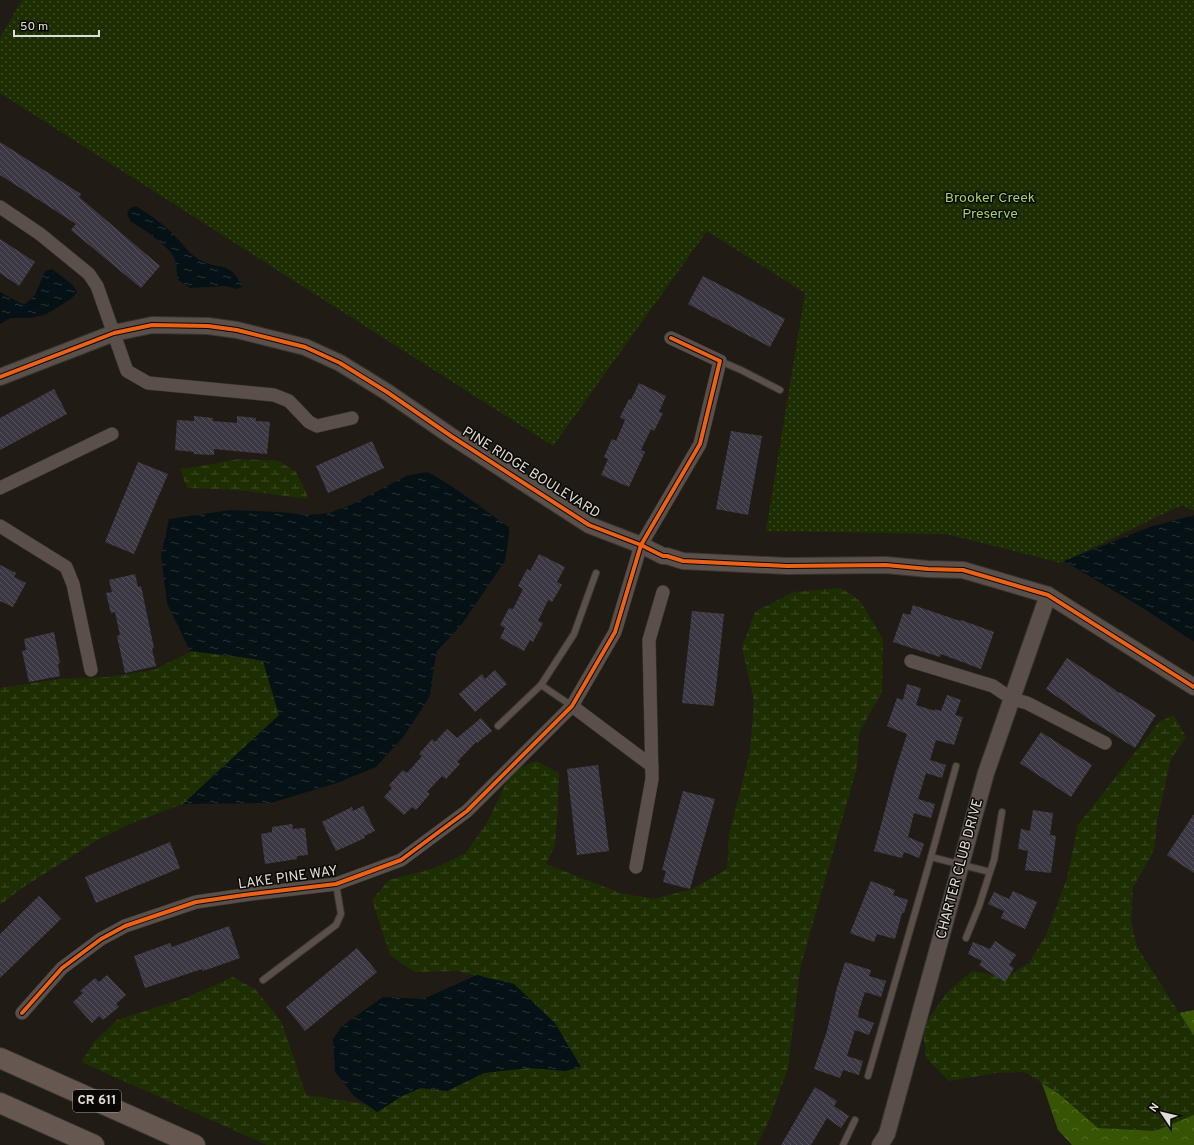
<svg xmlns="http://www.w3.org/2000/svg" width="1194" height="1145" font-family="Overpass,sans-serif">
  <defs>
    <pattern id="forest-crowns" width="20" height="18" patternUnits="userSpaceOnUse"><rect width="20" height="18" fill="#365403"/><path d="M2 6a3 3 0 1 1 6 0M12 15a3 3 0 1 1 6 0" fill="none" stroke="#536c27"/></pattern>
    <pattern id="wetland-marsh" width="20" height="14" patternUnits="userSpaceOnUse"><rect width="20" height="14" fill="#1d2e03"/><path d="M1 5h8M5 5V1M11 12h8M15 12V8" fill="none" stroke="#3e4c27"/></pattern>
    <pattern id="park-dots" width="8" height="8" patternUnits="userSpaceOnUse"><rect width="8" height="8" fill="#1d2e03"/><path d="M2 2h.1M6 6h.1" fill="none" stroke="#3e4c27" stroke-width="1.8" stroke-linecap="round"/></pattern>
    <pattern id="water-ripples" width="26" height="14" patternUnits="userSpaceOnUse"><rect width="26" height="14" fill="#051114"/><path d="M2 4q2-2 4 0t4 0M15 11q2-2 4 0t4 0" fill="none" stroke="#293335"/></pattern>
    <pattern id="building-back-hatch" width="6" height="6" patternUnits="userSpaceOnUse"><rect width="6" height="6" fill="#3c3843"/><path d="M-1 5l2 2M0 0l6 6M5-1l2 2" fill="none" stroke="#58545d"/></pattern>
  </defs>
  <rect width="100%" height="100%" fill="#201c15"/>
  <g fill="url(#forest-crowns)">
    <path d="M1194,1010V1036L1179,1013Z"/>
    <path d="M1042,1083L1059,1094L1194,1115V1145H1072L1058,1130Z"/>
  </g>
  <g fill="url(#wetland-marsh)">
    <path d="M239,459L279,461L296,472L309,499L238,490L187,488L180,469L207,465Z"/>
    <path d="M841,588L860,601L883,639L882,692L859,733L857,767L800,969L788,1068L768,1123L757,1145H267L81,1062L95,1041L117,1020L188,997L233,977L256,990L280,1020L283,1026L306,1095L366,1104L378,1112L402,1096L421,1088L447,1091L484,1073L529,1068L565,1071L514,984L456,971L414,972L390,955L372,900L389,880L435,868L466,853L488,821L508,779L517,769L536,761L559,773L558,805L555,845L546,864L620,893L654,899L692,889L727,869L729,835L750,752L754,701L742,647L755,612L793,592Z"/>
    <path d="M192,651L248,658L263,661L279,715L183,804L132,823L96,841L22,888L0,905V688L58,679L107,677L154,670Z"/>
    <path d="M1174,715L1186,737L1171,759L1157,821L1155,845L1152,854L1133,887L1131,921L1137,947L1194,1036V1115L1155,1131L1098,1128L1059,1094L1025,1072L996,1073L949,1081L926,1058L923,1027L948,991L972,971L1006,977L1029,963L1047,933L1067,878L1078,825L1159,722Z"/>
  </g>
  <path fill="url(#park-dots)" d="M22,0H1194V511L1182,505L1061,563L947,534L766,531L805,293L707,231L553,446L0,93V38Z"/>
  <g fill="url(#water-ripples)">
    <path d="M136,206C150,215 164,224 175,236C183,244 190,255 200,260C219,271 231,260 242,287L237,289L226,286L190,288L177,279C177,273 177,266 175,260C171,247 141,227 130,221L127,213L130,208Z"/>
    <path d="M52,269L73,285L77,292L72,298L52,311L44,315L30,318H11L0,324V292L20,303L25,304L35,295L45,271Z"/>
    <path d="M427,472C457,487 482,509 510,528L505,561L462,624L437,651L434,666L430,696L404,736L376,767L337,783L271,803L183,804L279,715L263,661L248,658L190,651L167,603L161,556L169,519L230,510L281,512L307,515L329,513L353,504L406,476Z"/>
    <path d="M1194,515V642L1146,610L1064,561L1150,527Z"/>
    <path d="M477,975L514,984L555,1023L581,1067L565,1071L529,1068L484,1073L447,1091L421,1088L402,1096L377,1112L354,1096L335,1072L333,1039L342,1026L383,997L423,999Z"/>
  </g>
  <g fill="url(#building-back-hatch)">
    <path d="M0,142L81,194L79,197L160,266L141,288L71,230L76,224L0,175Z"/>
    <path d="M0,239L35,262L19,286L0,273Z"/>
    <path d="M703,276L785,319L770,347L688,304Z"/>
    <path d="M639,383L666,396L659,412L663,413L654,431L651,429L641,450L645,452L629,487L601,475L608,459L604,457L612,439L616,441L625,420L620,417L629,399L631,400Z"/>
    <path d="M54,389L67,414L0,450V418Z"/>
    <path d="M194,416L213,418V421L237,423V416L256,418V421L270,422L267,454L214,449V455L194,454V452L175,450L177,420L194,421Z"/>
    <path d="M731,431L762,436L748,515L716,509Z"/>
    <path d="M372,441L384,468L328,493L316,466Z"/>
    <path d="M138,462L168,474L134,554L105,542Z"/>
    <path d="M539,554L565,567L557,582L562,585L552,602L548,600L538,621L543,623L533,642L530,640L524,651L500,638L505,628L500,625L509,608L513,609L523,589L518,586L527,569L530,571Z"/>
    <path d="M0,565L16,573L14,577L26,583L13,607L0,601Z"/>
    <path d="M135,574L138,587L141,586L154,648L152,649L156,666L125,673L117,636L120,635L115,612L111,613L106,593L112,592L109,580Z"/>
    <path d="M913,605L960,621L961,620L994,632L981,669L941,654L940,657L893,642L903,613L910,615Z"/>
    <path d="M692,611L724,614L714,706L682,703Z"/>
    <path d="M54,632L60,663L58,664L60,676L29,682L22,651L26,650L24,639Z"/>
    <path d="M1067,658L1114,689L1119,693L1120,692L1156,715L1135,748L1086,717L1046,689Z"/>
    <path d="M495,670L507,684L475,712L459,694L482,674L485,679Z"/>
    <path d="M907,684L921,688L916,705L935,711V709L941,711L947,695L961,700L955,715L963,717L954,745L936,740L930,760L946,765L942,778L926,773L918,799L935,804L931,818L914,813L908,837L924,844L919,858L904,852L902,858L874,851L895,772L907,734L887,726L897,698L903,700Z"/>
    <path d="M481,718L492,731L477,743L476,742L457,762L460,764L446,779L442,776L427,792L430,794L416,810L412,807L404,815L384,797L392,788L389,785L403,770L407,773L422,756L419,754L432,739L435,742L447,729L457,738Z"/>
    <path d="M1041,732L1092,765L1071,797L1020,763Z"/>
    <path d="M598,765L609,851L577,855L567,769Z"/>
    <path d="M683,791L715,799L690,889L663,882L666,871L662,870Z"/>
    <path d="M363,806L375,831L364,836L365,838L336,851L322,822L352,807L353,811Z"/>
    <path d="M1033,810L1053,813L1050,835L1056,836L1051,873L1025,870L1028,851L1018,849L1021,829L1030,831Z"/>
    <path d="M1194,814V873L1167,855Z"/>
    <path d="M292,824L293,829L305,828L308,855L297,856V859L265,864L261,834L272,832V827Z"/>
    <path d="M170,842L180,868L96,903L85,877Z"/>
    <path d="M871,881L895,890L893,895L908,900L904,913H902L895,939L877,934L874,942L850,933Z"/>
    <path d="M1013,891L1037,902L1025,929L1001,918L1004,911L988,904L994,892L1009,899Z"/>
    <path d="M39,896L61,919L0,978V934Z"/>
    <path d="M229,926L240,958L203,971L202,969L145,988L134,956L170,943L172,947Z"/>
    <path d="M995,941L1016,955L1009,965L1014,968L1005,982L979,965L982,961L968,954L973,942L990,949Z"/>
    <path d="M357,948L377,972L305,1031L286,1007Z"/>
    <path d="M845,962L871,970L869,976L886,981L881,997L865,992L859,1010L858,1017L874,1023L869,1035L855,1030L847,1056L863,1061L859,1075L843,1070L840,1078L814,1069L827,1031L836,991Z"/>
    <path d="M107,975L126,995L116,1004L119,1007L103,1020L99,1016L92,1023L73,1002L83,993L80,991L95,978L99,982Z"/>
    <path d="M815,1087L837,1101L834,1106L849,1116L841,1128L827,1118L811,1145H781Z"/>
  </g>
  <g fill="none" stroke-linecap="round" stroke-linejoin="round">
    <g stroke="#3a3631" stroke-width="8">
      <g id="service">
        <path d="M720,361L741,370L780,390"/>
        <path d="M572,706L541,685L574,634L596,573"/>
        <path d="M498,726L541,685"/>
        <path d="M956,766L931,857L990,872L994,860L1002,812"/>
        <path d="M966,938L979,906L990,872"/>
        <path d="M263,980L336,925L341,914L336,884"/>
        <path d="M868,1076L931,857"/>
        <path d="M843,1145L855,1120"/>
      </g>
    </g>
    <g stroke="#3a3631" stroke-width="14">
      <g id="minor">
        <path d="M0,207L40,234L89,274L97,286L127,371L148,383L274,395L289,401L309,422L317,426L352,418"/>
        <path d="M0,488L112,434"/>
        <path d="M0,526L66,567L73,584L91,670"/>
        <path d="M911,661L993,686L1012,699L1027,703L1105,743"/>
        <path d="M572,706L652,766"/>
        <path d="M636,867L652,779L649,640L663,592"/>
        <path d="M22,1013L62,968L101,939L125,926L196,902L244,895L336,884L401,860L467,811L572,706L615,632L641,545L700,444L720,361L671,338"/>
      </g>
    </g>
    <g stroke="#3a3631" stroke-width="18">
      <g id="tertiary">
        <path d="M0,377L114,333L152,325L208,326L237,330L305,347L340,363L387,392L451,436L589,525L641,545L663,556H667L683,561L787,566L886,565L928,569L963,570L1048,595L1194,687"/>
        <path d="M880,1145L887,1134L986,773L1048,595"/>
      </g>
    </g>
    <g stroke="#3a3631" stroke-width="22">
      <g id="primary">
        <path d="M0,1058L195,1145"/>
        <path d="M0,1103L94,1145"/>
      </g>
    </g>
    <use href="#service" stroke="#5a4f49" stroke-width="6"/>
    <use href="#minor" stroke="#5a4f49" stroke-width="13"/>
    <use href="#tertiary" stroke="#5a4f49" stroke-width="16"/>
    <use href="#primary" stroke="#665850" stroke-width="20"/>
    <g stroke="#0a0804" stroke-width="6">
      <g id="cycleway">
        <path d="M0,377L114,333L152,325L208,326L237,330L305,347L340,363L387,392L451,436L589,525L641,545L663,556H667L683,561L787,566L886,565L928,569L963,570L1048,595L1194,687"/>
        <path d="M22,1013L62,968L101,939L125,926L196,902L244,895L336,884L401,860L467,811L572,706L615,632L641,545L700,444L720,361L671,338"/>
      </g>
    </g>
    <use href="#cycleway" stroke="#ea6118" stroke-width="4"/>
  </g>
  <g text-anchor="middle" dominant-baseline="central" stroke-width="3" stroke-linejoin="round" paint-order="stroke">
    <rect fill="#0a0804" stroke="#a09c96" stroke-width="1" x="73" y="1090" width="48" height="22" rx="3"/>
    <g font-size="13" font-weight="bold" fill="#e0dbd4">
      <text x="97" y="1101">CR 611</text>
    </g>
    <g font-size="14" fill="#a0d468" stroke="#0a0804">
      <text x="990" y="198">Brooker Creek<tspan x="990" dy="16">Preserve</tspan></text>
    </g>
    <g font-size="14" fill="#e0dbd4" stroke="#0a0804">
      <text transform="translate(531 473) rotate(32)">PINE RIDGE BOULEVARD</text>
      <text transform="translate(960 869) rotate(-75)">CHARTER CLUB DRIVE</text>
      <text transform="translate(288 878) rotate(-8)">LAKE PINE WAY</text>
    </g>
  </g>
  <g transform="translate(1162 1113) rotate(305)" stroke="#0a0804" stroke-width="3" paint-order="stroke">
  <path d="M0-3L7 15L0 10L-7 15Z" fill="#e0dbd4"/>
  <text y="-6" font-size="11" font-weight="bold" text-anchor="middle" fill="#e0dbd4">N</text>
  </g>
  <path d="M14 30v6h85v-6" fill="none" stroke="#e0dbd4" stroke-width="2"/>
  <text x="20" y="30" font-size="12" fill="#e0dbd4" stroke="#0a0804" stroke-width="3" paint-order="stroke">50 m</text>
</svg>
